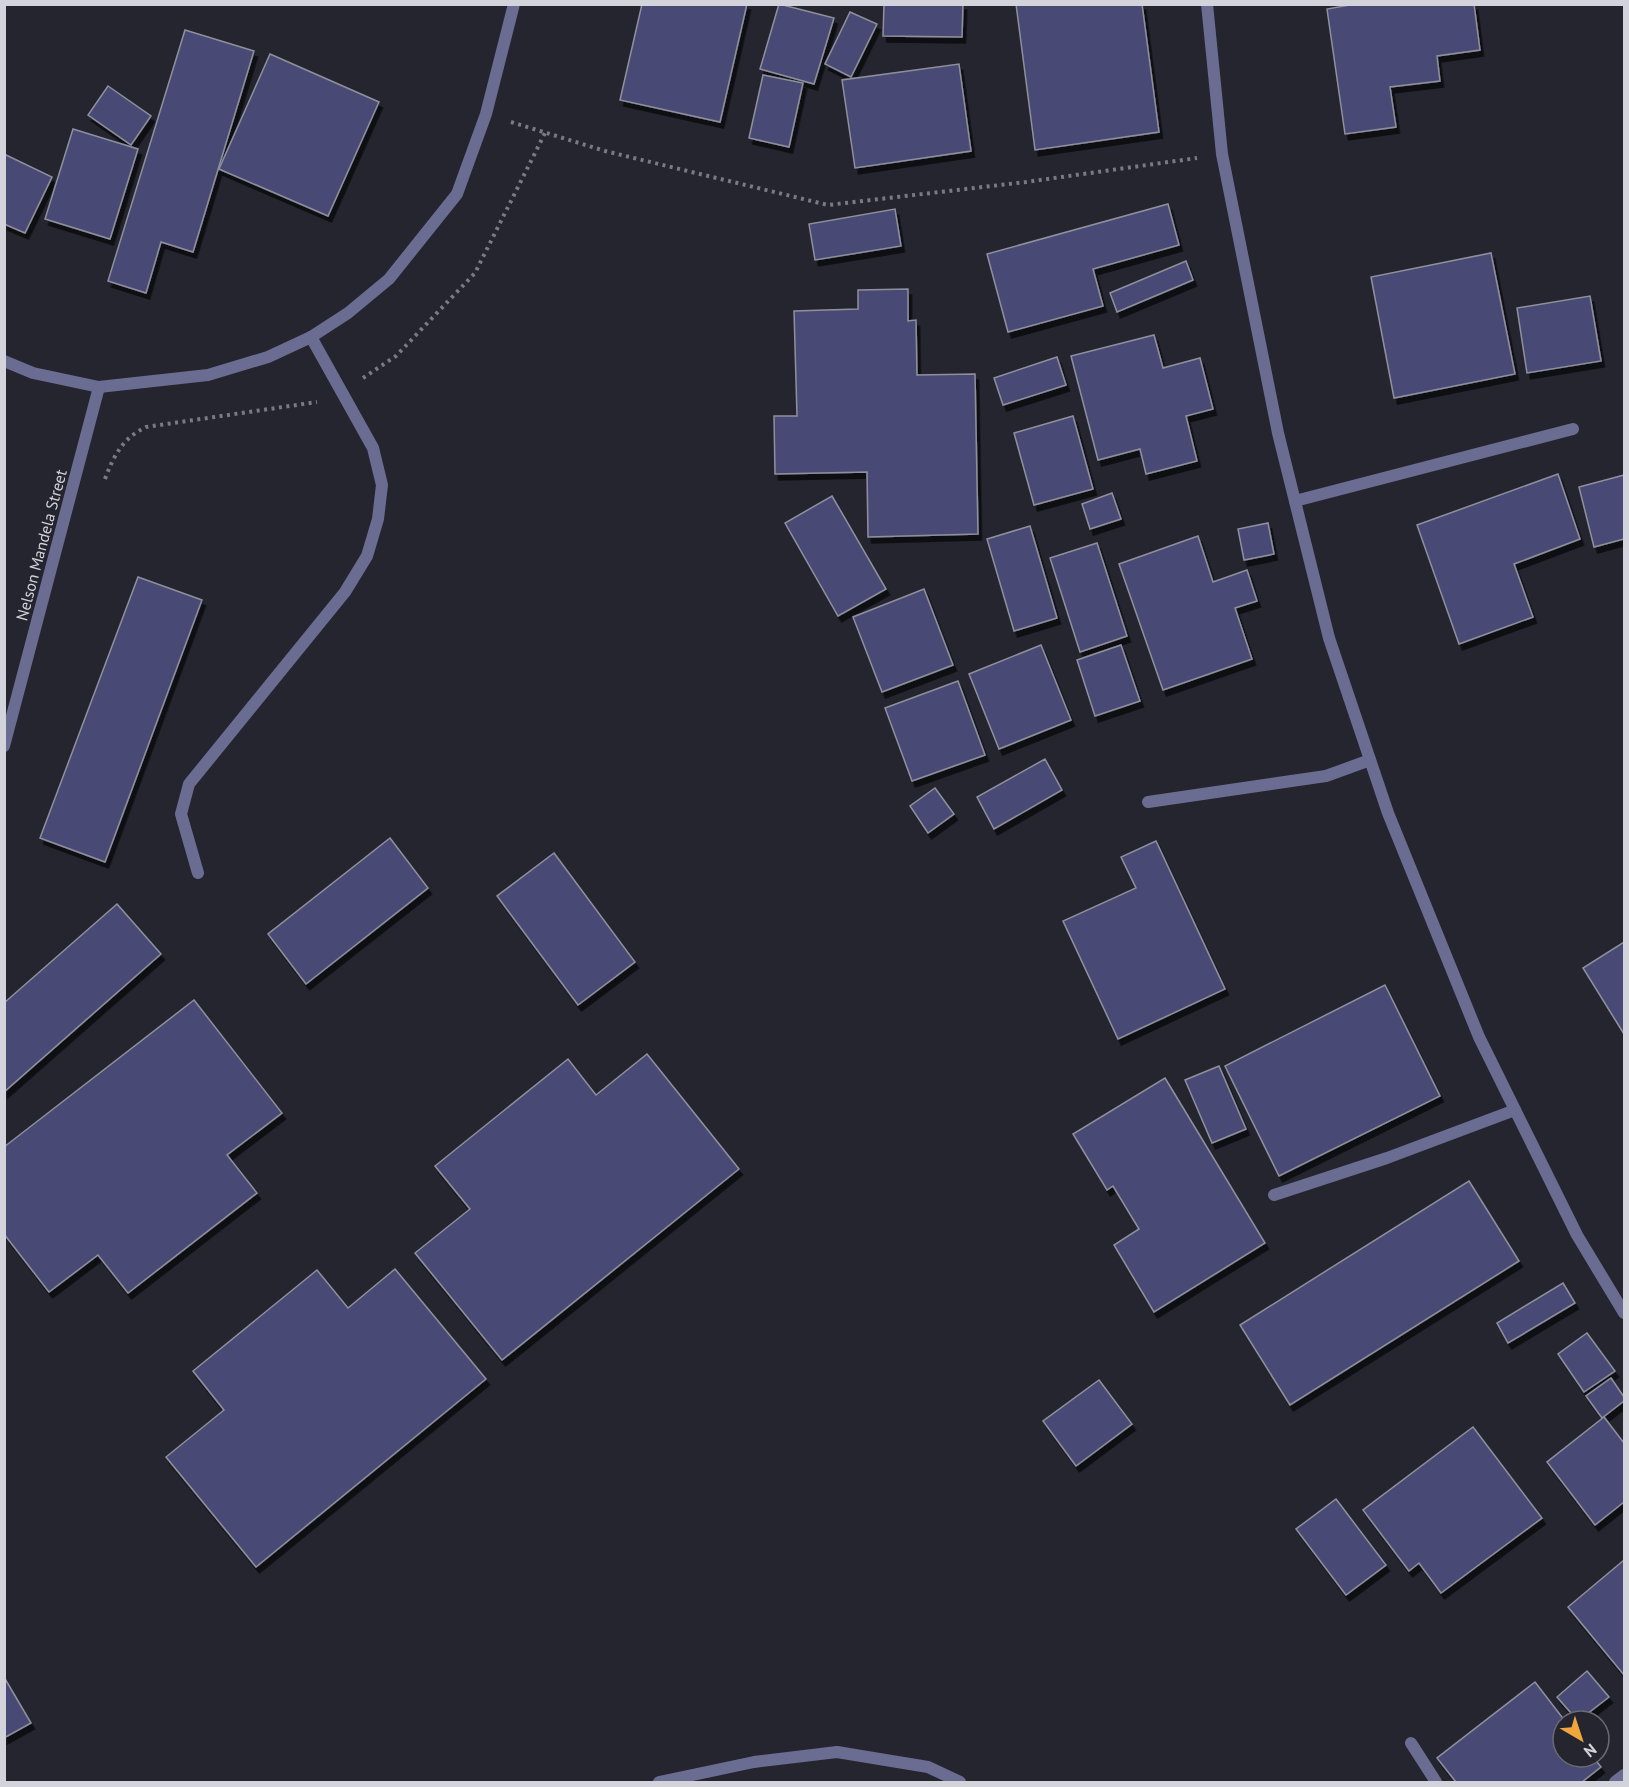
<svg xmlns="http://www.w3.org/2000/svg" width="1629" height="1787" font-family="'PT Sans',sans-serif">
  <defs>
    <filter id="shadow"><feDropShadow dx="3.5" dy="6" stdDeviation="0" flood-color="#0009"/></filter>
  </defs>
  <rect width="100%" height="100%" fill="#24252f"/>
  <g fill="#4a4a74" stroke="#8f909d" stroke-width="1.5" filter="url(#shadow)">
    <path d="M642,4H747L720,122L620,100Z"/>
    <path d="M779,4L834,18L814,84L760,69Z"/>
    <path d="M884,4H963L962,37L883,36Z"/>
    <path d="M1016,4H1142L1159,132L1035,150Z"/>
    <path d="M1355,4H1474L1480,50L1437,56L1440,81L1390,87L1396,127L1345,134L1327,9Z"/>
    <path d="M850,12L877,24L851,77L825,64Z"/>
    <path d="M185,30L254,51L193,252L161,242L146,293L108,281Z"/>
    <path d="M270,54L379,102L328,216L219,169Z"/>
    <path d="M959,64L971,151L855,168L842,80Z"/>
    <path d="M763,75L803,83L789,147L749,138Z"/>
    <path d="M108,86L151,116L131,145L88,115Z"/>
    <path d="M73,129L138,149L110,239L45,219Z"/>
    <path d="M4,154L52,177L25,233L4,224Z"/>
    <path d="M1168,204L1179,245L1093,269L1103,306L1008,332L987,254Z"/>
    <path d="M895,209L901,246L815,260L809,224Z"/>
    <path d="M1491,253L1515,374L1394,398L1371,277Z"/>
    <path d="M1186,261L1193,280L1117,312L1110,293Z"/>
    <path d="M908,289V321L916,320L917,375L975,374L978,534L868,537L867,472L775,474L774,416H797L794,311L858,309V290Z"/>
    <path d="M1590,296L1601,361L1527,373L1517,308Z"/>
    <path d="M1154,335L1163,368L1200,358L1213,409L1186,416L1197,461L1146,474L1140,449L1098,460L1071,356Z"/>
    <path d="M1057,357L1066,385L1003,405L994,378Z"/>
    <path d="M1073,416L1093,489L1034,505L1014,433Z"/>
    <path d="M1558,474L1580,539L1514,564L1533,617L1459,644L1417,525Z"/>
    <path d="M1624,475V539L1594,547L1579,487Z"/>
    <path d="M1112,493L1121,519L1090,529L1082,504Z"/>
    <path d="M832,496L886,589L838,616L785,523Z"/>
    <path d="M1268,523L1274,554L1244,560L1238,529Z"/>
    <path d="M1030,526L1057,618L1014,631L987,539Z"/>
    <path d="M1198,536L1213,582L1247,570L1257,601L1235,608L1252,659L1163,690L1119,564Z"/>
    <path d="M1097,543L1127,636L1080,652L1050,558Z"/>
    <path d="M138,577L202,600L105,862L40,838Z"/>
    <path d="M924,589L953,665L882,692L853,617Z"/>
    <path d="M1041,645L1071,720L999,749L969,674Z"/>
    <path d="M1121,645L1140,701L1095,716L1077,660Z"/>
    <path d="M958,681L985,755L912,781L885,708Z"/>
    <path d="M1045,759L1062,790L994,829L977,797Z"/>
    <path d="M935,788L954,814L928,833L910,806Z"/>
    <path d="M390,838L428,888L306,984L268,934Z"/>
    <path d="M1156,841L1225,989L1118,1039L1063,921L1136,888L1121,857Z"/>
    <path d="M554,853L635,962L578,1005L497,896Z"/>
    <path d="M117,904L161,954L4,1092V1003Z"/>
    <path d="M1624,942V1034L1583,968Z"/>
    <path d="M1385,985L1440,1096L1279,1176L1225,1066Z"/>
    <path d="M194,1000L282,1113L227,1155L257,1193L128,1293L98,1255L49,1292L4,1234V1147Z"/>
    <path d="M647,1054L739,1169L502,1360L415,1253L470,1209L435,1166L568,1059L596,1095Z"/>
    <path d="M1219,1066L1246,1129L1212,1143L1185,1080Z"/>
    <path d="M1165,1078L1265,1243L1154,1312L1114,1245L1139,1229L1113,1186L1107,1190L1073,1134Z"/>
    <path d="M1469,1181L1519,1261L1290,1405L1240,1325Z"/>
    <path d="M395,1269L486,1379L256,1567L166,1457L224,1410L193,1371L317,1270L348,1308Z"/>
    <path d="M1563,1283L1575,1303L1508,1343L1497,1323Z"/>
    <path d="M1587,1333L1615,1371L1584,1392L1558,1354Z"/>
    <path d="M1611,1378L1624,1397V1401L1602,1418L1586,1396Z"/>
    <path d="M1099,1380L1132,1424L1076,1466L1043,1421Z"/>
    <path d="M1604,1417L1624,1443V1502L1595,1525L1547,1462Z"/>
    <path d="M1473,1427L1542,1518L1441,1593L1419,1563L1409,1571L1363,1510Z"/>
    <path d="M1336,1499L1386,1565L1346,1595L1296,1529Z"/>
    <path d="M1624,1560V1675L1568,1607Z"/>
    <path d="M1587,1671L1609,1697L1578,1721L1557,1697Z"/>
    <path d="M4,1677L31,1723L4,1738Z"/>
    <path d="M1535,1682L1565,1721L1563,1757H1593L1601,1767L1582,1782H1456L1437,1758Z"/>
  </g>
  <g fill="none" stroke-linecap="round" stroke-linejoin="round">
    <g stroke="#797a82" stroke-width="4" stroke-dasharray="3 4.5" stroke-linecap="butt">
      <path d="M511,122L605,151L828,205L1026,182L1197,158"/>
      <path d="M363,378L396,356L475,273L545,133"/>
      <path d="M105,479C114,455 123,438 146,427L317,402"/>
    </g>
    <g stroke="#6b6c91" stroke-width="12">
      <path d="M1295,501L1573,429"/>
      <path d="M1148,802L1326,776L1370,760"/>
      <path d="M198,873L181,814L189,784L345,592L367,556L378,519L382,485L373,448L311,337"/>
      <path d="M1274,1195L1387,1158L1515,1110"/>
      <path d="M1411,1743L1436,1782"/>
      <path d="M1615,1782L1624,1775"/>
    </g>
    <g stroke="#6b6c91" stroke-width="12">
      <path d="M1207,4L1222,154L1278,433L1329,638L1388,813L1479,1037L1577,1235L1624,1313"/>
      <path d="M4,361L33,373L99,387L208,375L268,357L311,337L348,313L389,279L457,194L486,114L514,4"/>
      <path d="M4,746L99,387"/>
      <path d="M659,1782L754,1762L837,1752L928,1767L960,1782"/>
    </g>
  </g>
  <g text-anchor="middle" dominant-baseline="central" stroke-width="5" stroke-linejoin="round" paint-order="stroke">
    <g font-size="16" fill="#d3d4db" stroke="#24252f">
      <text transform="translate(41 545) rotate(-75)">Nelson Mandela Street</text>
    </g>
  </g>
  <rect width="1629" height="1787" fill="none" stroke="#d3d4db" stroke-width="12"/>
  <g transform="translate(1581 1739) rotate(141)"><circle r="28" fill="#24252f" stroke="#6a6b74" stroke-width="1.5"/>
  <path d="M0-4.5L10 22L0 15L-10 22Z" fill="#efa73d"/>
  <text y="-9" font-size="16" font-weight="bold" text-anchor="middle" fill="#d3d4db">N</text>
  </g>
</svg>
